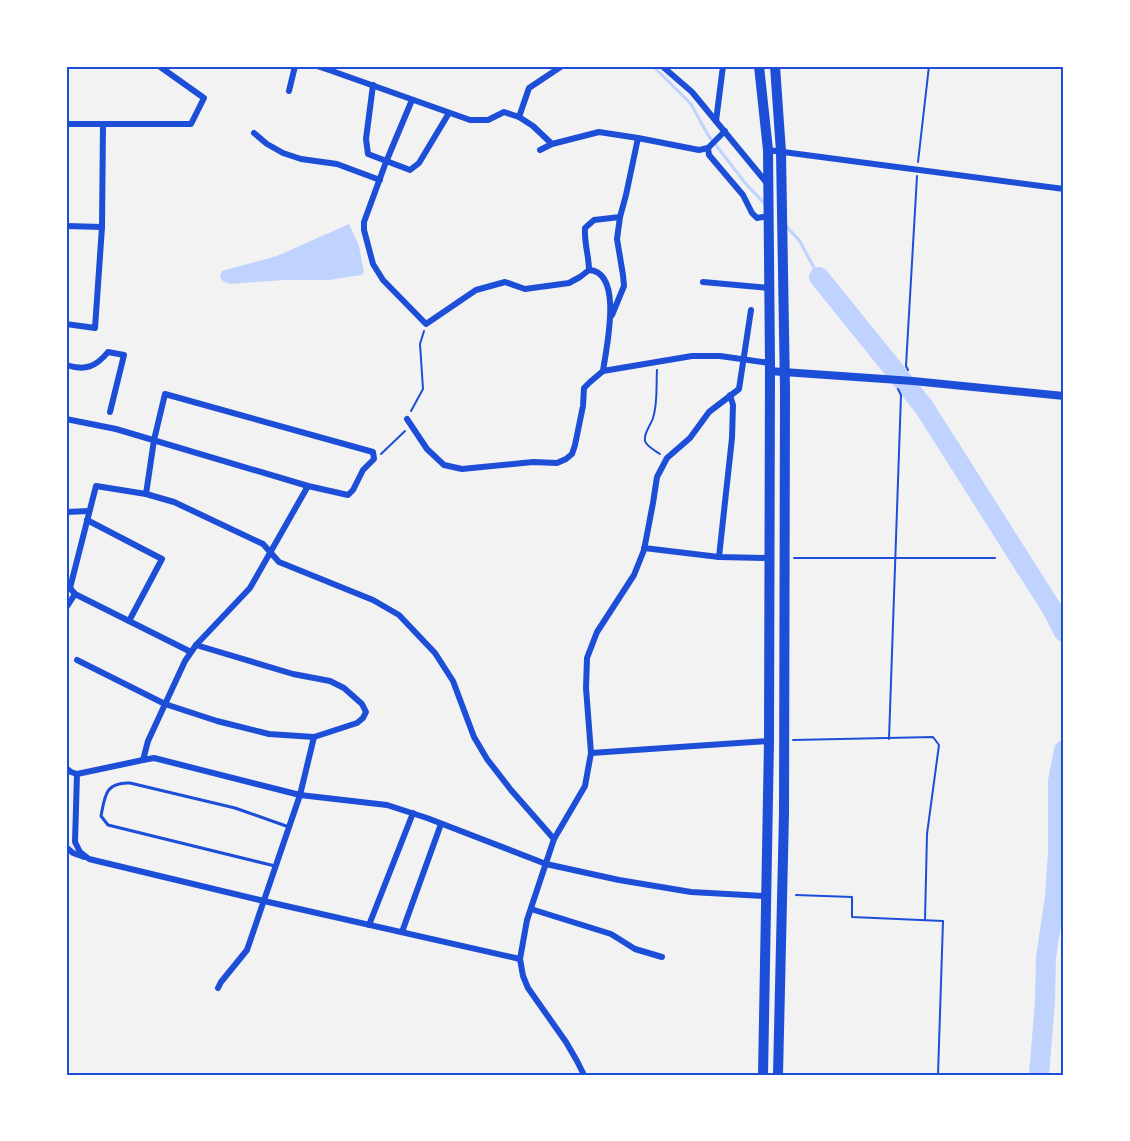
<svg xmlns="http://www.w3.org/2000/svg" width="1130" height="1141" font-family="Cabin,sans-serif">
  <rect width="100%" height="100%" fill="#f2f2f2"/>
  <path fill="#bfd3fe" d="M349,224L359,246L364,273L361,275L329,280H284L230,284C224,282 221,281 220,275L222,271L277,256Z"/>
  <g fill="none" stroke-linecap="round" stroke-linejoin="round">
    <g stroke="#bfd3fe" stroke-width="3">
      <path d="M653,66L691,104L708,135L746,184L765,204"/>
      <path d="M786,226L799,240L819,277"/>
    </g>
    <g stroke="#bfd3fe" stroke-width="20">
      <path d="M819,277L924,407L1052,609L1064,632"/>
      <path d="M1039,1075L1045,1002L1046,957L1055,897L1058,853V781L1064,750"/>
    </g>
    <g stroke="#1d4ed8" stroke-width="2">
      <path d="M918,162L929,66"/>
      <path d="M657,370C656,386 658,403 653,418C651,425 643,434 645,441C647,447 656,451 660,454"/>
      <path d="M908,370L906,366L917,176"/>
      <path d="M411,411L423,389L420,344L424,331"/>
      <path d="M381,454L405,431"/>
      <path d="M794,558H995"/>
      <path d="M889,739L901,395L898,389"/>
      <path d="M793,740L933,737L939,745L927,834L925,920"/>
      <path d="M796,895L852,897V917L943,921L938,1075"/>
    </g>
    <path stroke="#1d4ed8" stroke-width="3" d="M275,866L108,825L101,816C105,796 105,782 130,783L235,808L289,827"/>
    <g stroke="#1d4ed8" stroke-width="6">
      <path d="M317,66L329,70"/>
      <path d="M327,66L332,71L470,120H488L504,112L519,117L529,88L562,66"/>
      <path d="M662,66L692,92L766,182"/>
      <path d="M373,85L366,139L368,154L410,170L419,163L449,113"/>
      <path d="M289,91L295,66"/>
      <path d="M412,100L386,162L364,222V230L373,264L383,280L426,324L476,290L505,282L525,289L569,283L580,277L589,270C589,256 584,243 585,228L594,220L620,217L626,195L638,138"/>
      <path d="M519,117L533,126L552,144L599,132L638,138L699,150L708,148L725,131"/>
      <path d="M716,121L723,66"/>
      <path d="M66,124H103"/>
      <path d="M254,133L267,144L283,153L301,159L337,164L380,180"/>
      <path d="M708,148L709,155L743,195L752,213L757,218L769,216"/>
      <path d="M540,150L552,144"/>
      <path d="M768,150L1064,189"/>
      <path d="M66,226L102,227"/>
      <path d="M589,270C624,272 606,349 603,371"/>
      <path d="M703,282L769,288"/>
      <path d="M612,315L624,286L623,275L617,239L620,217"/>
      <path d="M66,324L95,328L102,227L103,124H191L204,98L159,66"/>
      <path d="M66,365C85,371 96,367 108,352L124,355L110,412"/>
      <path d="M66,419L116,429L308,486L348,495L353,490L363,470L374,459L373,452L165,394L154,440L146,494"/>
      <path d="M407,419L427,449L444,465L462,469L533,462L557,463L566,459L572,454L575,445L583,406L584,388L590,382L603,371L692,356H720L770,363"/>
      <path d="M308,486L250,588L196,645L185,661L148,741L143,760L154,758L300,795L387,805L427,818L546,864L619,880L691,892L766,896"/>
      <path d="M66,512L89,511"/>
      <path d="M87,520L162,559L129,621"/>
      <path d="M644,548L719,557L769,558"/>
      <path d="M719,557L732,438L733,405L730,395"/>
      <path d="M67,588H70L75,594L191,652"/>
      <path d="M70,588L96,486L146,494L174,502L263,544L279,562L373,600L399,615L435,653L453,681L474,737L487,759L511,790L554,839"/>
      <path d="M66,608L75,594"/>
      <path d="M196,645L293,674L330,681L344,688L362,704L366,712L363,718L357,723L314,737L300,795L247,950L221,982L218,988"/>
      <path d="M77,660L165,704L217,721L269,734L314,737"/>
      <path d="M591,753L769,741"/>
      <path d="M143,760L77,774L75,842L80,852L89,859L264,901L520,959"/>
      <path d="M66,768L71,772L77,774"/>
      <path d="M66,847L73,853L84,857"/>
      <path d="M531,909L611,934L635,949L662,957"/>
      <path d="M369,925L413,813"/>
      <path d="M402,932L441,824"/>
      <path d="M584,1075L577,1061L566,1042L528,988L523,976L520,959L527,920L554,839L585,786L591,753L586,688L587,658L597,632L634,575L644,550L653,503L657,477L667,458L690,438L709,412L739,389L751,310"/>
    </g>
    <path stroke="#1d4ed8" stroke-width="8" d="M769,371L913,381L1064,396"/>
    <g stroke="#1d4ed8" stroke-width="10">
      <path d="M759,66L768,150L770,363L769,741L763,1075"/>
      <path d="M775,66L781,152L785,390L784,813L778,1075"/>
    </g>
  </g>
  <rect width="1130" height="1141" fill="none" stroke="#ffffff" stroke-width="135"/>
  <rect x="68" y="68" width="994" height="1006" fill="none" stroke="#1d4ed8" stroke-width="2"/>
</svg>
